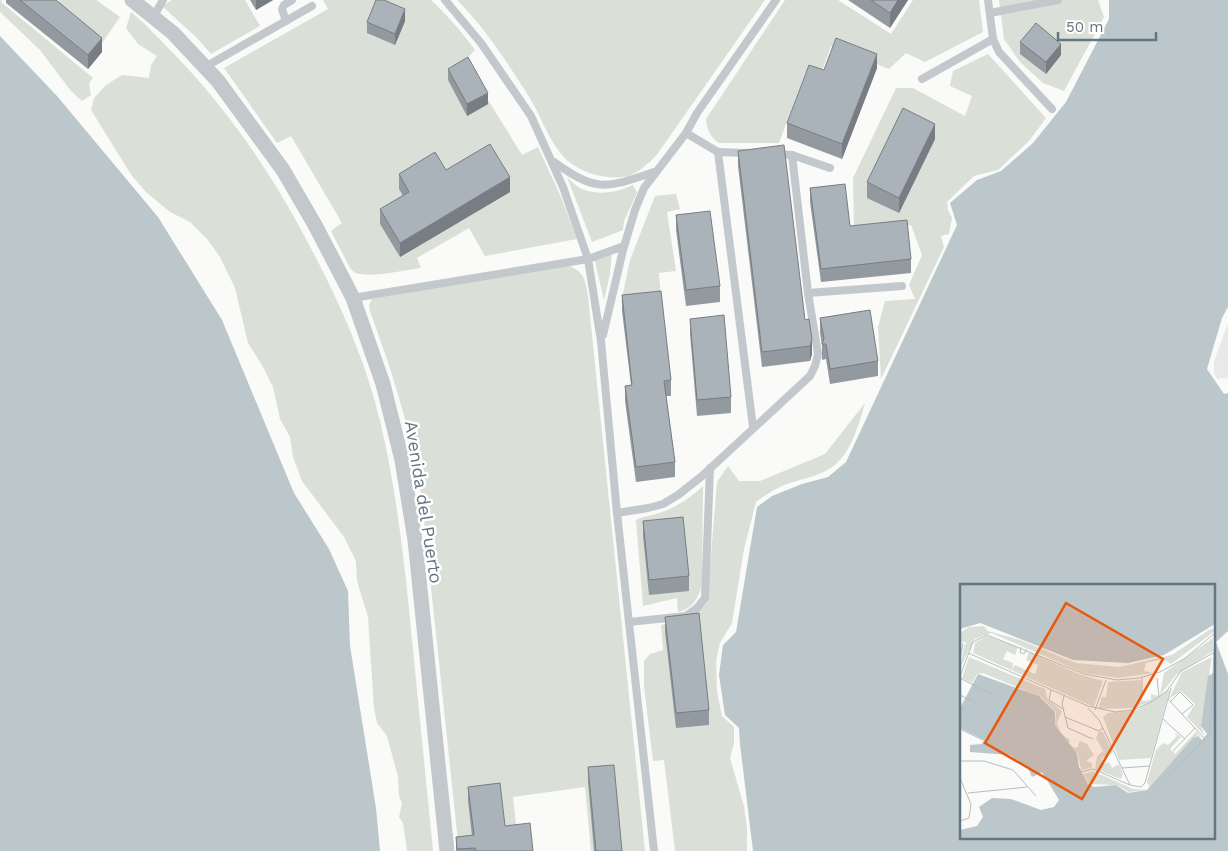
<svg xmlns="http://www.w3.org/2000/svg" width="1228" height="851" font-family="'Work Sans',sans-serif">
  <rect width="100%" height="100%" fill="#fafaf8"/>
  <path fill="#e8e9e9" d="M1228,323V378L1217,379L1214,373V361Z"/>
  <g fill="#dadfd7">
    <path d="M0,0H2L1,2L93,78L89,83L91,95L82,101L71,91L40,50L0,12Z"/>
    <path d="M59,0H96L120,17L100,46L53,8Z"/>
    <path d="M172,0H245L260,26L211,54L196,37L162,6Z"/>
    <path d="M323,0H431C447,15 462,32 475,50L464,61L522,155L538,147L561,197L577,239L485,256L469,228L417,258L421,268C405,270 376,277 360,274C356,274 353,272 350,268L331,231L342,223L291,136L277,143L224,68L328,9Z"/>
    <path d="M457,0H765L656,156C648,163 639,173 628,176C606,181 576,172 562,155C547,137 540,114 528,95C507,62 485,28 457,0Z"/>
    <path d="M785,0H838L891,34L913,0H979L983,32L925,62L906,53L889,69L831,46L820,77L805,73L779,143H719C710,137 707,130 706,119Z"/>
    <path d="M999,0H1098L1104,17L1064,91L1043,83L1020,62L1004,39Z"/>
    <path d="M131,12C147,25 160,40 174,54C234,116 280,186 318,262C344,312 367,366 380,421C397,492 405,566 412,640C419,710 426,781 433,851H407L403,823L399,817L402,803L399,796L398,777L387,736L377,723L374,709L368,617L357,581L356,561L344,537L302,481L293,457L290,437L280,419L273,387L262,365L248,343L235,288L220,257L207,239L190,222L170,212L146,192L132,176L91,110L94,98L106,85L122,75L149,78L151,65L157,56L138,44L126,28Z"/>
    <path d="M988,54L1046,118L1029,141L998,170L974,176L947,202L948,210L952,218L949,234L941,236L944,247L881,379L878,327L885,301L915,299L909,285L922,255L911,225L854,233L853,178L896,88H913L965,116L972,96L950,86L953,71Z"/>
    <path d="M567,177C571,181 577,187 582,189C599,196 618,192 633,185L637,193L624,221L623,230L592,242Z"/>
    <path d="M676,194L680,209L667,212L676,271L659,273L661,299L621,303L630,260L655,196Z"/>
    <path d="M612,251L610,274L604,300L594,258Z"/>
    <path d="M567,265C584,272 585,278 588,296L645,851H591L585,787L513,797L519,851H459L421,493L404,415L390,368L370,311L369,305L372,299Z"/>
    <path d="M865,403C860,421 852,449 838,462C823,477 801,478 782,486C773,490 764,496 756,502L744,549L732,623L720,643L716,661L717,692L722,716L734,727V743L730,758L744,806L747,829V851H675L664,760L653,761L644,686V661L650,654L663,650L661,625L688,619L707,603L717,482L728,466L739,481H760L825,454Z"/>
    <path d="M703,486L702,584C699,597 693,609 678,612L677,598L643,606L636,520C643,516 651,516 659,513C676,508 690,498 703,486Z"/>
  </g>
  <g fill="#bbc7cb" fill-rule="evenodd">
    <path d="M1109,0H1228V307L1222,318L1207,369L1224,394L1228,393V631L1216,642L1228,674V851H753L740,744L739,728L725,715L719,675L723,645L736,632L757,507L772,496L802,484L828,477L846,462L957,225L950,203L977,180L1001,171L1033,143L1066,102L1109,19ZM962,585H1214V837H962Z"/>
    <path d="M0,36L57,96L158,217L222,320L294,493L329,549L348,591L350,646L376,808L380,851H0Z"/>
  </g>
  <g fill="none" stroke-linecap="round" stroke-linejoin="round">
    <g stroke="#c3c8cc" stroke-width="8">
      <path d="M445,0L481,43L531,116L563,187L588,259L601,341L617,513L654,851"/>
      <path d="M988,0L993,39L999,52L1052,109"/>
      <path d="M990,13L1058,0"/>
      <path d="M154,16L163,0"/>
      <path d="M286,21L282,9L284,5L292,0"/>
      <path d="M205,67L312,6"/>
      <path d="M922,79L993,39"/>
      <path d="M686,133L718,152L753,427"/>
      <path d="M718,152L746,153"/>
      <path d="M775,154L792,155L830,168"/>
      <path d="M554,162C597,193 606,188 654,172"/>
      <path d="M808,293L902,286"/>
      <path d="M353,298L588,259L624,246"/>
      <path d="M603,335L623,250L635,210L644,188L686,133L697,113L776,0"/>
      <path d="M617,513L648,508L663,504L678,495L702,476L810,376L815,366L818,354L808,293L792,155"/>
      <path d="M629,622L686,616L697,608L705,598L710,468"/>
    </g>
    <path stroke="#c3c8cc" stroke-width="15" d="M132,0L173,33L218,81L283,170L315,225L353,298L383,384L402,460L415,540L447,851"/>
  </g>
  <g fill="#929a9f">
    <path d="M6,0H56L102,52L88,69L6,3Z"/>
    <path d="M250,0H273L256,10Z"/>
    <path d="M848,0H908L890,28Z"/>
    <path d="M405,21L395,45L367,33V22Z"/>
    <path d="M1020,42L1061,55L1046,74L1020,54Z"/>
    <path d="M877,68L842,159L787,138V123L824,70Z"/>
    <path d="M448,69L488,104L467,116L448,80Z"/>
    <path d="M935,139L899,213L867,198V182Z"/>
    <path d="M738,151L805,320L812,354L810,361L762,367L738,166Z"/>
    <path d="M446,170L510,192L400,257L380,224V209L403,196L399,189V174Z"/>
    <path d="M810,188L850,226L911,259V273L821,282L810,202Z"/>
    <path d="M676,215L720,286V302L686,306L676,230Z"/>
    <path d="M622,295L671,380V396H666L675,462V477L636,482L625,401V386L631,385L622,311Z"/>
    <path d="M820,318L878,361V376L830,384L826,359L822,360V346L820,333Z"/>
    <path d="M690,319L731,397V413L697,416L690,334Z"/>
    <path d="M643,521L689,576V591L649,595L643,536Z"/>
    <path d="M665,617L709,710V725L676,728L665,632Z"/>
    <path d="M588,767L622,851H594L588,782Z"/>
    <path d="M468,787L505,826L533,851H456V837L472,836L468,801Z"/>
  </g>
  <g fill="#777d82">
    <path d="M256,0H273L256,10Z"/>
    <path d="M898,0H908L890,28V13Z"/>
    <path d="M405,9V21L395,45V34Z"/>
    <path d="M102,38V52L88,69V55Z"/>
    <path d="M1061,44V55L1046,74V62Z"/>
    <path d="M877,54V68L842,159V144Z"/>
    <path d="M488,93V104L467,116V104Z"/>
    <path d="M935,124V139L899,213V198Z"/>
    <path d="M510,177V192L400,257V243Z"/>
    <path d="M812,339V354L810,361V346Z"/>
  </g>
  <g fill="#aab3b9" stroke="#777d82">
    <path d="M20,0H56L102,38L88,55Z"/>
    <path d="M376,0H384L405,9L395,34L367,22Z"/>
    <path d="M871,0H898L890,13Z"/>
    <path d="M1036,23L1061,44L1046,62L1020,42Z"/>
    <path d="M836,38L877,54L842,144L787,123L809,65L824,70Z"/>
    <path d="M468,57L488,93L467,104L448,69Z"/>
    <path d="M903,108L935,124L899,198L867,182Z"/>
    <path d="M490,144L510,177L400,243L380,209L409,192L399,174L435,152L446,170Z"/>
    <path d="M784,145L805,320L809,319L812,339L810,346L762,352L738,151Z"/>
    <path d="M845,184L850,226L907,220L911,259L821,269L810,188Z"/>
    <path d="M710,211L720,286L686,290L676,215Z"/>
    <path d="M661,291L671,380L664,381L675,462L636,467L625,386L632,385L622,295Z"/>
    <path d="M870,310L878,361L830,369L826,344H822L824,338L820,318Z"/>
    <path d="M724,315L731,397L697,400L690,319Z"/>
    <path d="M683,517L689,576L649,580L643,521Z"/>
    <path d="M699,613L709,710L676,713L665,617Z"/>
    <path d="M614,765L622,851H596L588,767Z"/>
    <path d="M500,783L505,826L530,823L533,851H476L475,848L457,849L456,837L474,835L468,787Z"/>
  </g>
  <g text-anchor="middle" dominant-baseline="central" stroke-width="5" stroke-linejoin="round" paint-order="stroke">
    <g font-size="18" fill="#657683" stroke="#fff">
      <text transform="translate(424 502) rotate(81)">Avenida del Puerto</text>
    </g>
  </g>
  <g transform="translate(960 584)">
    <rect width="255" height="255" fill="#fafaf8"/>
    <path d="M24,42L28,47L60,56L116,79L159,83L212,71L249,46L255,44V47L211,80L203,75L186,79L184,87L193,89L159,94L124,89L31,49L15,55L0,84L4,62L7,59L0,57V49L9,43ZM27,52L58,63L55,71L47,67L43,75L53,79L52,85L55,81L75,90L78,81L66,76L69,68L119,90L143,97L134,123L13,69L15,59ZM253,54V67L216,91L200,111L204,89ZM9,73L85,105L88,116L102,127L97,139L100,147L95,140L96,128L81,113L23,89L17,90L12,99L2,94ZM252,73L241,142L245,152L227,133L235,120L221,107L209,115L222,88ZM181,96L182,117L191,116V110L198,112L192,117L174,124L138,125L142,113H146L148,98ZM210,105L191,174L159,176L143,133L148,129L175,127ZM234,145L242,154L237,151L190,203L187,198L196,166L203,159L208,161L217,152L214,148L221,153L210,165L215,170L236,148ZM139,147L143,148L153,168L141,175L144,180L149,178L152,184L159,180L163,190L161,195L135,185L137,172L143,167L136,154ZM102,150L110,156L109,159L113,163L117,164L120,157L127,160L134,171L126,177L132,179V184L121,186L118,170L113,166ZM133,187L173,205L187,206L169,208L157,201L129,200L123,190Z" fill="#dadfd7"/>
    <path d="M0,1H255V40L204,71L168,79L113,76L20,39L0,45ZM255,88V254H0V246L17,242L23,233L19,223L32,214L51,215L81,226L94,223L99,216L82,188L72,193L68,184L50,171L10,168V161L22,160L24,156L0,144V124L18,90L79,112L95,128V141L117,170L119,183L128,200L134,203L156,201L168,209L187,206L233,154L238,152L242,156L247,150L241,142L248,92Z" fill="#bbc7cb"/>
    <path fill="none" stroke="#b5bdc2" stroke-width="1" d="M61,63L60,68L64,70L67,65M8,69L128,122L155,128L173,126L191,118L206,108L221,87L255,68M0,74L3,59M0,92L13,58L27,51L124,90L157,96L179,94L200,88L224,75L255,49M0,94L33,111M197,94L199,113M91,106L89,116L103,125M182,110V94M0,111L20,121M104,112L102,120L108,144L133,155M208,115L245,155M210,118L220,108L233,121L222,130M128,124L139,136L170,201L181,203L185,199L211,104M135,126L146,96M105,133L139,147L143,144M203,135L225,155M0,145L23,156M213,167L235,144M0,177H24L53,186L76,212M162,184L190,182M121,188L133,185L170,201M0,194L11,220L9,234L0,237M8,209L67,203M187,216L250,149L255,50"/>
    <path fill="#e8590c" fill-opacity="0.15" stroke="#e8590c" stroke-width="2.5" d="M106,19L203,75L122,215L25,159Z"/>
    <rect width="255" height="255" fill="none" stroke="#657683" stroke-width="2.5"/>
  </g>
  <path d="M1058 32v8h98v-8" fill="none" stroke="#657683" stroke-width="2.5"/>
  <text x="1066" y="32" font-size="15" fill="#657683" stroke="#ffffff" stroke-width="4" paint-order="stroke">50 m</text>
</svg>
